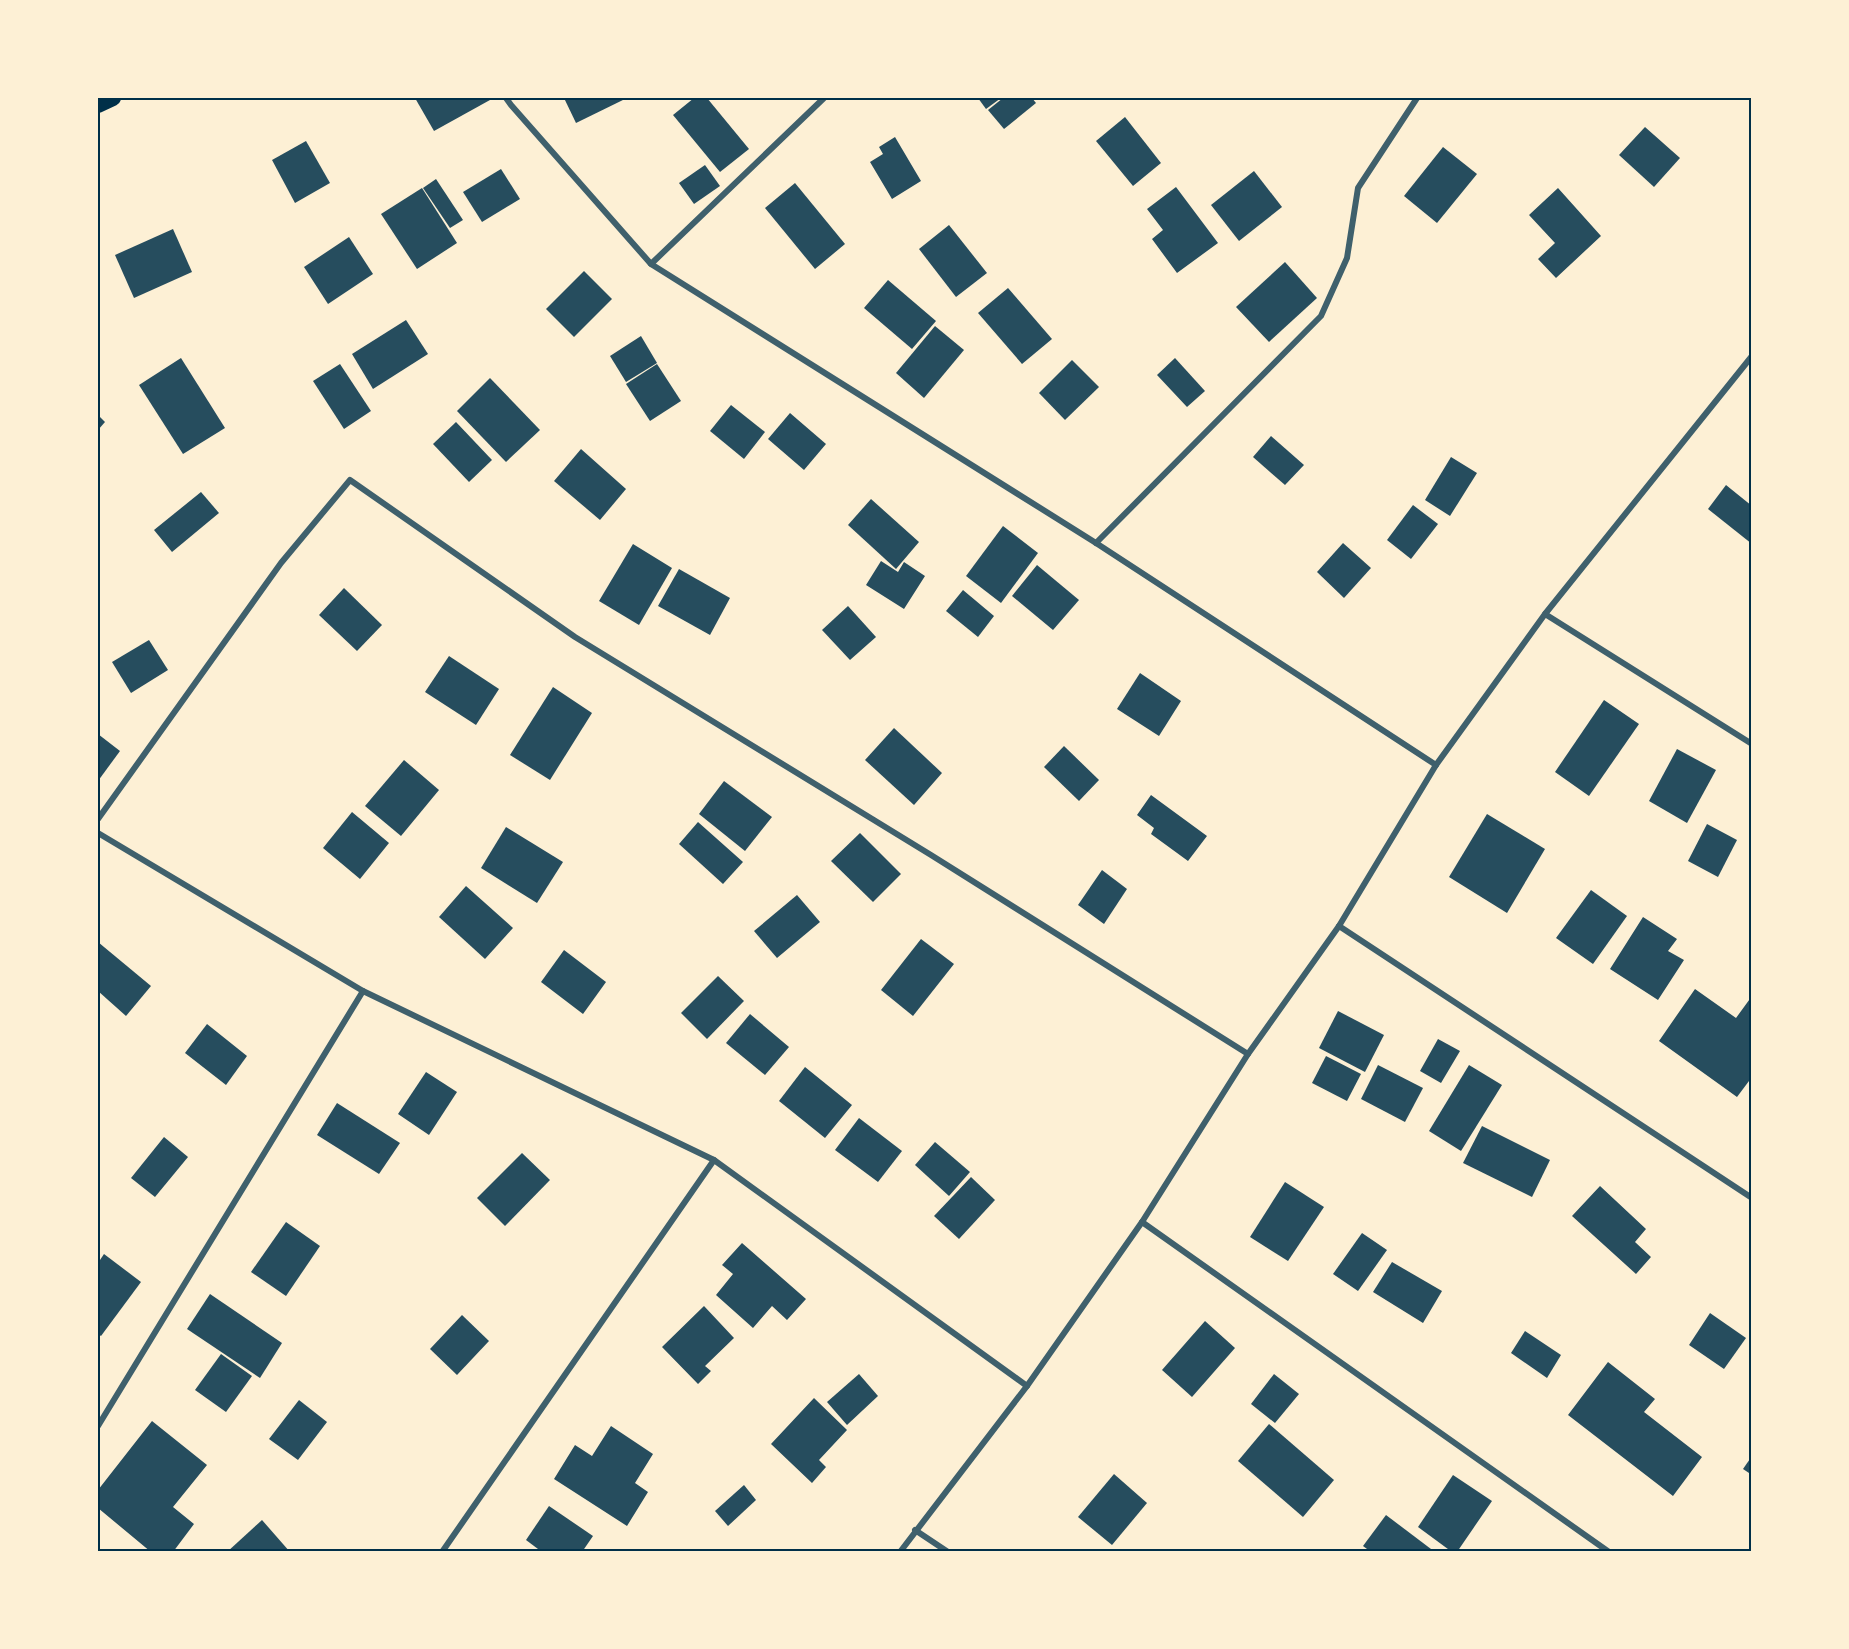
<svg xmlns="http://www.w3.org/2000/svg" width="1849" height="1649" font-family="Commissioner,sans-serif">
  <rect width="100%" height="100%" fill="#fdf0d5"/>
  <g fill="#264d5e">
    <path d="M415,98H489L490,100L434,131Z"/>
    <path d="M564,98H624L625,99L576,123Z"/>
    <path d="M694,98H707L749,149L720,172L673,115Z"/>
    <path d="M978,98H1001L986,109Z"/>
    <path d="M1003,98H1032L1036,103L1004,129L988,110Z"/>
    <path d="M1125,117L1161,163L1133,186L1096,141Z"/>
    <path d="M1645,127L1680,158L1654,187L1619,155Z"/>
    <path d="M895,137L921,181L892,199L870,162L883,154L879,147Z"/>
    <path d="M306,141L330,183L295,203L272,160Z"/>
    <path d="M1443,147L1477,174L1437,223L1404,196Z"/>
    <path d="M705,165L720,186L694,204L679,183Z"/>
    <path d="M501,169L520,199L482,222L463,192Z"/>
    <path d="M1254,171L1282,207L1239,241L1211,205Z"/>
    <path d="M436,179L463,220L450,228L423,188Z"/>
    <path d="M795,183L845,244L815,269L765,208Z"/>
    <path d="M1176,187L1218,243L1177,273L1152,239L1163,230L1147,209Z"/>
    <path d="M422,188L457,243L417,269L381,214Z"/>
    <path d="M1558,188L1601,236L1556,278L1538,259L1555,243L1529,215Z"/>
    <path d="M949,225L987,273L956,297L919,249Z"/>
    <path d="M173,229L192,272L134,298L115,255Z"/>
    <path d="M349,237L373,274L328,304L304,267Z"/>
    <path d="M1285,262L1317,298L1269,342L1236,307Z"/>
    <path d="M584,271L612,299L574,337L546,309Z"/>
    <path d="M888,280L936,321L912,349L864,308Z"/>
    <path d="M1008,288L1052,339L1022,364L978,313Z"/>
    <path d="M406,320L428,354L373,389L352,354Z"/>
    <path d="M935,326L964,350L924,398L896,373Z"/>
    <path d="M641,336L657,363L626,382L610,356Z"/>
    <path d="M181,358L225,428L183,454L139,385Z"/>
    <path d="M1175,358L1205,391L1187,407L1157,375Z"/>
    <path d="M1072,360L1099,387L1065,420L1039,393Z"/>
    <path d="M340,364L371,411L344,429L313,381Z"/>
    <path d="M657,364L681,401L650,421L626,384Z"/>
    <path d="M490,378L540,430L506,462L457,411Z"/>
    <path d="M731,405L765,432L744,459L710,431Z"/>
    <path d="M790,413L826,444L804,470L768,439Z"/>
    <path d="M98,415L105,422L98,430Z"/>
    <path d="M456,422L492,460L469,482L433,444Z"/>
    <path d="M1271,436L1304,465L1285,485L1253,457Z"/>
    <path d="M581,449L626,489L600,520L554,481Z"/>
    <path d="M1451,457L1477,473L1450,516L1425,500Z"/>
    <path d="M1726,485L1752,506V544L1708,509Z"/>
    <path d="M201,492L219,513L172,552L154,530Z"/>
    <path d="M871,499L919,542L896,569L848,525Z"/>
    <path d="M1413,505L1438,524L1411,559L1387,540Z"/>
    <path d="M1003,526L1038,553L1001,603L966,576Z"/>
    <path d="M1343,543L1371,568L1344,598L1317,572Z"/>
    <path d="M633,544L672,568L639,625L599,601Z"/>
    <path d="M881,561L898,572L904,562L925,576L904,609L866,585Z"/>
    <path d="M1037,565L1079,600L1053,630L1012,596Z"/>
    <path d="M679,569L730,598L710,635L658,606Z"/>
    <path d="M344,588L382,625L357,651L319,615Z"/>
    <path d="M963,590L994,616L978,637L946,611Z"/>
    <path d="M848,606L876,637L850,660L822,630Z"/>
    <path d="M149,640L168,670L131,693L112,662Z"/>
    <path d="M449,656L499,689L476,725L425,692Z"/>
    <path d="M1140,673L1181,701L1159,736L1117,709Z"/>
    <path d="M553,687L592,713L550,780L510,755Z"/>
    <path d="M1604,700L1639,724L1589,796L1555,772Z"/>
    <path d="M894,728L942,773L914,805L865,760Z"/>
    <path d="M98,734L120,751L98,781Z"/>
    <path d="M1064,746L1099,780L1079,801L1044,767Z"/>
    <path d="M1677,749L1716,770L1687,823L1649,801Z"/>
    <path d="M404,760L439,790L401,836L365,806Z"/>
    <path d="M724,781L772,817L745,851L699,814Z"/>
    <path d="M1151,795L1207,836L1188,861L1151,834L1154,828L1137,815Z"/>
    <path d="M352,812L389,843L360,879L323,848Z"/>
    <path d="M1487,814L1545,849L1507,913L1449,877Z"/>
    <path d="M698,822L743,862L723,884L679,844Z"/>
    <path d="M1707,824L1737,840L1718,877L1688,861Z"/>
    <path d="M506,827L563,862L537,903L481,868Z"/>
    <path d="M860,833L901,874L873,902L831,861Z"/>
    <path d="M1102,870L1127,889L1104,924L1078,905Z"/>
    <path d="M466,886L513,928L485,959L439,917Z"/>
    <path d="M1591,890L1627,916L1593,964L1556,938Z"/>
    <path d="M797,895L820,922L777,958L754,931Z"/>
    <path d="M1643,917L1677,939L1668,951L1684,960L1658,1000L1610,969Z"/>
    <path d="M921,939L954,964L913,1016L881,990Z"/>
    <path d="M98,942L151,986L126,1016L98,991Z"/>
    <path d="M564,950L606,982L583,1014L541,982Z"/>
    <path d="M718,976L744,1001L707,1039L681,1013Z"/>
    <path d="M1695,989L1736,1018L1752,996V1077L1737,1097L1659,1041Z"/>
    <path d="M1338,1011L1384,1035L1365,1072L1319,1048Z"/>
    <path d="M750,1014L789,1047L765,1075L726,1043Z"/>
    <path d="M207,1024L247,1056L226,1085L185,1053Z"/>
    <path d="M1438,1039L1460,1051L1441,1083L1420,1071Z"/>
    <path d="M1326,1056L1361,1074L1347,1101L1312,1083Z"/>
    <path d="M1378,1065L1423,1088L1405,1122L1361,1099Z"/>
    <path d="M1469,1065L1502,1085L1461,1151L1429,1131Z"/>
    <path d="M805,1067L852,1105L825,1138L779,1101Z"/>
    <path d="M426,1072L457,1092L429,1135L398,1114Z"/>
    <path d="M337,1103L400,1143L379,1174L317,1135Z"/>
    <path d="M859,1118L902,1151L878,1182L835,1150Z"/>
    <path d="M1482,1126L1550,1160L1532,1197L1463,1163Z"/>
    <path d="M164,1137L188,1157L155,1197L131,1178Z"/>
    <path d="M935,1142L970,1172L949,1196L915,1165Z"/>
    <path d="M522,1153L550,1180L505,1226L477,1198Z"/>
    <path d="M971,1177L995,1200L959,1239L934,1216Z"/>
    <path d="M1285,1182L1324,1207L1288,1261L1250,1237Z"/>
    <path d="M1600,1186L1646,1229L1635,1242L1651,1257L1636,1274L1572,1216Z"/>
    <path d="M286,1222L320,1246L286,1296L251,1272Z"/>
    <path d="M1362,1233L1387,1250L1358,1291L1333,1274Z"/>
    <path d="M742,1243L806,1299L787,1320L772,1306L753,1328L716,1295L733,1274L722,1265Z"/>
    <path d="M104,1254L141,1282L101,1336L98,1334V1263Z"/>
    <path d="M1392,1262L1442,1291L1423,1323L1373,1292Z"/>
    <path d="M210,1294L282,1343L260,1378L187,1329Z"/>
    <path d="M704,1306L734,1338L705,1366L711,1371L698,1384L662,1347Z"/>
    <path d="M1710,1313L1746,1338L1724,1369L1689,1345Z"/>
    <path d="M462,1315L489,1341L457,1375L430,1349Z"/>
    <path d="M1205,1321L1235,1348L1192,1397L1162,1370Z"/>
    <path d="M1525,1331L1561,1355L1547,1378L1511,1353Z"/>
    <path d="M221,1354L252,1376L226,1412L195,1390Z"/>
    <path d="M1608,1362L1655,1399L1644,1412L1702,1457L1673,1496L1568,1415Z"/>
    <path d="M859,1374L878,1396L847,1425L827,1402Z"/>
    <path d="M1274,1374L1299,1394L1275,1423L1251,1404Z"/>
    <path d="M814,1398L847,1430L819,1460L826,1467L812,1483L771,1444Z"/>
    <path d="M299,1400L327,1422L298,1460L269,1439Z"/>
    <path d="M152,1421L207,1465L173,1507L194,1524L173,1552H151L98,1508V1490Z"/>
    <path d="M1269,1424L1334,1480L1303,1517L1238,1461Z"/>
    <path d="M611,1426L653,1454L635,1483L648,1492L627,1526L554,1479L575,1445L592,1456Z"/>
    <path d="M1752,1456V1475L1743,1469Z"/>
    <path d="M1114,1474L1147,1503L1112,1545L1078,1517Z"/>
    <path d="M1453,1475L1492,1501L1457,1552H1452L1418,1527Z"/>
    <path d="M744,1485L756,1500L728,1526L715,1511Z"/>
    <path d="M549,1506L593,1536L582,1552H542L526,1540Z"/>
    <path d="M1386,1515L1431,1549L1429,1552H1371L1363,1546Z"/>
    <path d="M262,1520L290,1552H227Z"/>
  </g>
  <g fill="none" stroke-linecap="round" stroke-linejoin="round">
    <g stroke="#3f606c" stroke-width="6">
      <path d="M506,98L511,105L651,264L1096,543L1436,765"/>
      <path d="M651,264L824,98"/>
      <path d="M1096,543L1321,316L1347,258L1358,188L1417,98"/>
      <path d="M1545,614L1752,744"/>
      <path d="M98,819L281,563L350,480L575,637L931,855L1248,1054"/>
      <path d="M98,833L363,991L714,1160L1027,1386"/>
      <path d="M1339,926L1752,1198"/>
      <path d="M1142,1222L1609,1552"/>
      <path d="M98,1426L363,991"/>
      <path d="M915,1530L948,1552"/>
      <path d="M442,1552L714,1160"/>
      <path d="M900,1552L1027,1386L1142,1222L1248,1054L1339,926L1436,765L1545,614L1752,356"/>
    </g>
    <path stroke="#003049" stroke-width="16" d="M98,105L113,98"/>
  </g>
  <rect width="1849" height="1649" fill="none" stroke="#fdf0d5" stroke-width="198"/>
  <rect x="99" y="99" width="1651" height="1451" fill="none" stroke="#003049" stroke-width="2"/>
</svg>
